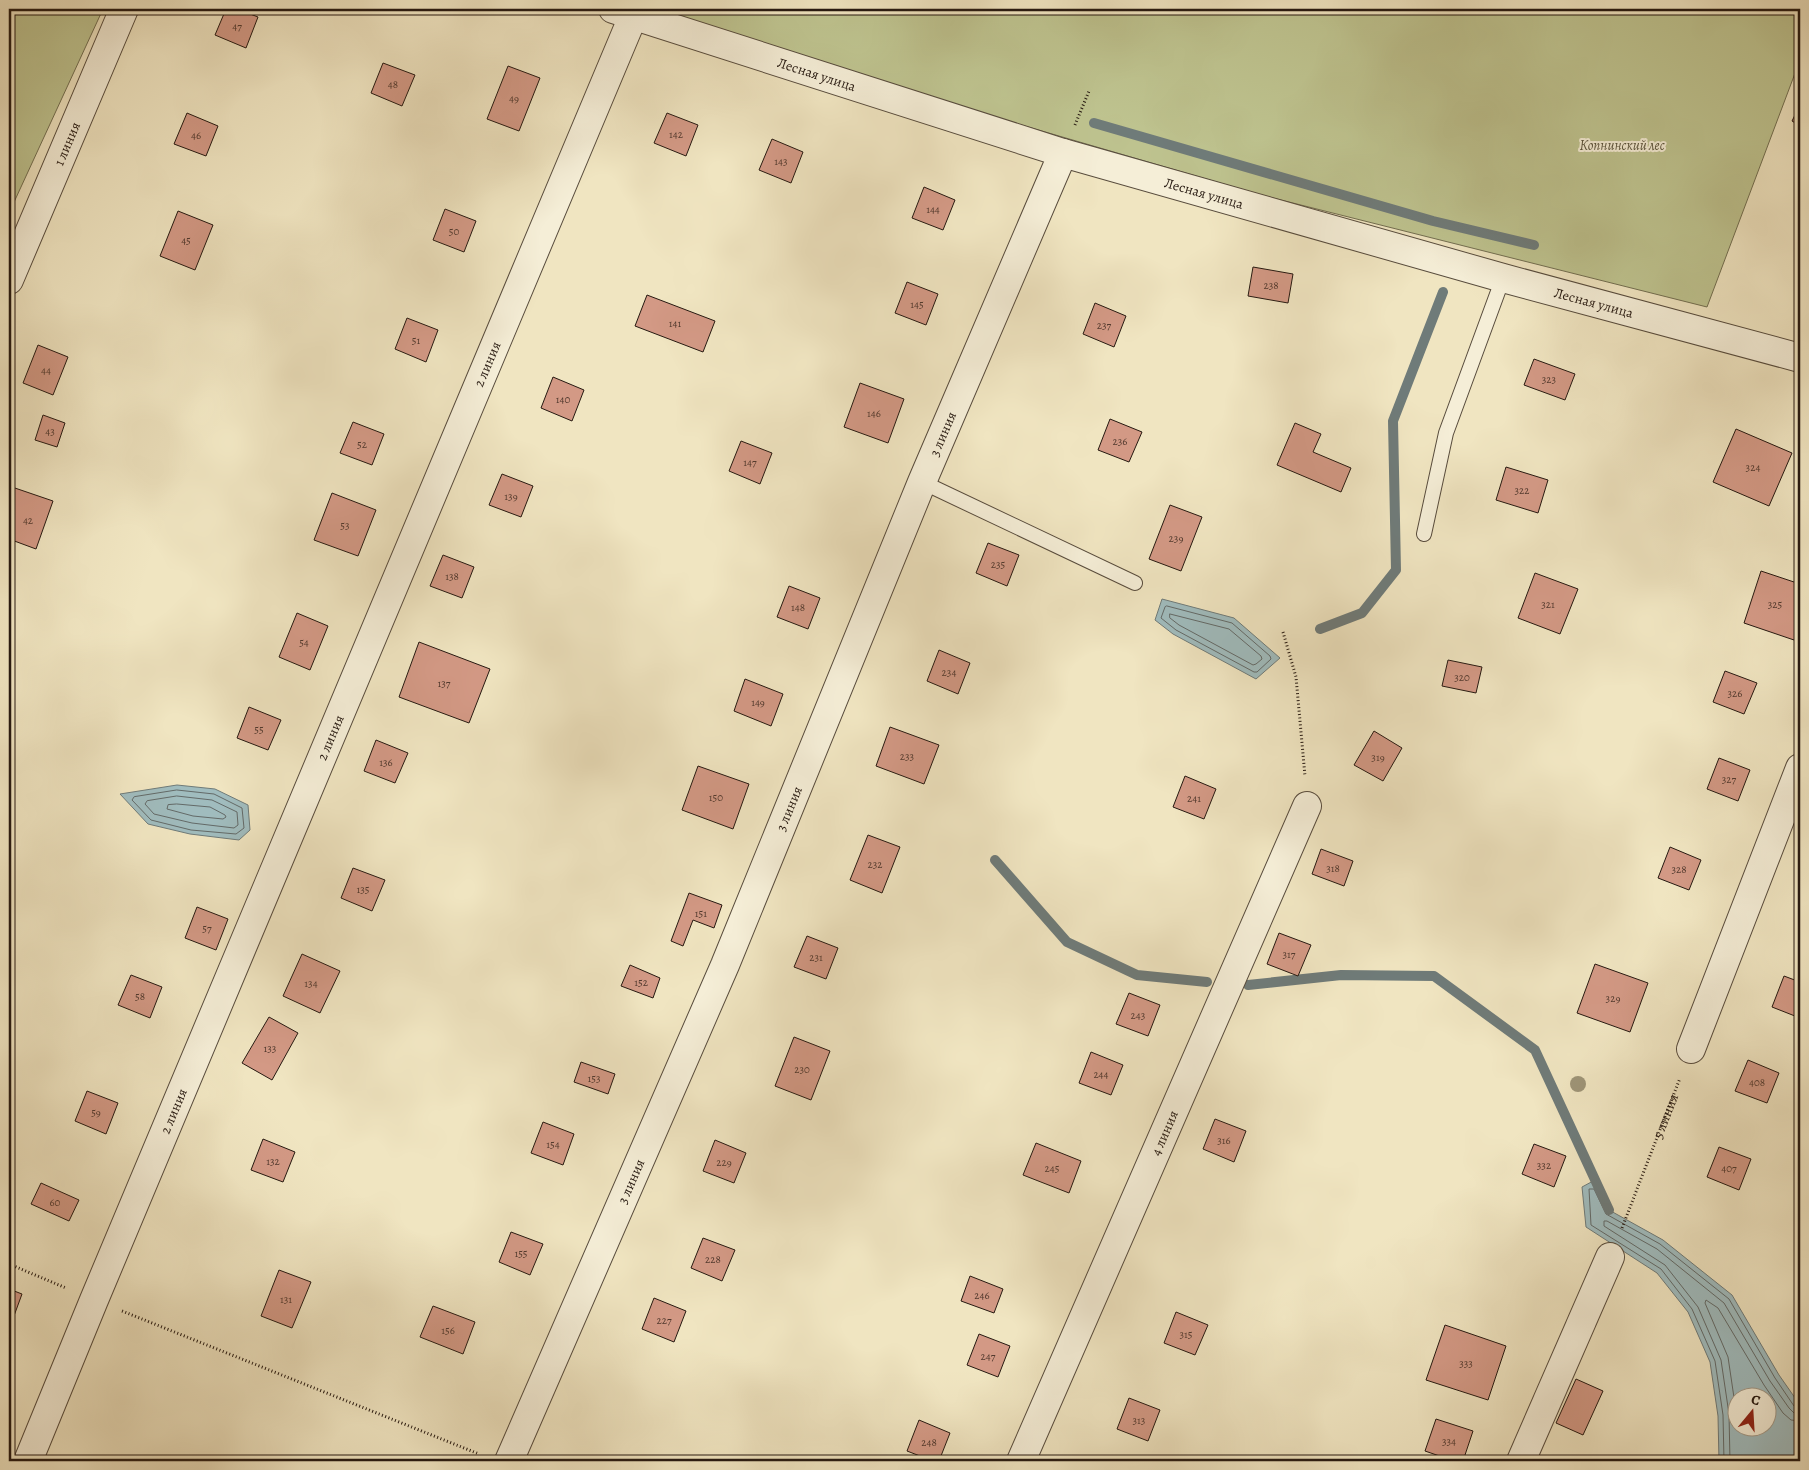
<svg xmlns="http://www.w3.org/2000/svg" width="1809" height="1470" font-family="Alegreya,serif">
  <rect width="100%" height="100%" fill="#f0e5c1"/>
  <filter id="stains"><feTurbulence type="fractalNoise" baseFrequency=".004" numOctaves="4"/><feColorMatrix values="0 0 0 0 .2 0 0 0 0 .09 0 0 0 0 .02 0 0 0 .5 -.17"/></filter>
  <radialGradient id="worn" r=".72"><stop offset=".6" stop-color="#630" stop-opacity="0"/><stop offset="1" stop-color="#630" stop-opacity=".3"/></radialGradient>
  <g fill="#bec38f" stroke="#726e50">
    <path d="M9,9H103L9,213Z"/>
    <path d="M624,9H1800V60L1707,307L1261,195Z"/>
  </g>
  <g fill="#a0bcbe" stroke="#6f7b79" fill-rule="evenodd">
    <path d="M1162,599L1234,618L1280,658L1256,679L1173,634L1155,620Z"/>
    <path d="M177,785L215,789L248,805L250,830L239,840L190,834L148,824L120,794Z"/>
    <path d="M1595,1180L1609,1210L1663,1240L1732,1295L1779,1375L1800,1405V1461H1719L1718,1416L1710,1362L1688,1312L1657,1273L1586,1227L1582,1187ZM1736,1398H1766V1428H1736Z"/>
  </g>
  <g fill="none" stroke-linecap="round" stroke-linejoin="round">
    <g stroke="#636a68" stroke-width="1">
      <path d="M1167,606L1232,623L1270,656L1271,659L1257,672H1254L1176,630L1161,618L1165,607Z"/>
      <path d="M1170,614L1229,629L1261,656L1262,659L1256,664L1253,665L1179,625L1170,618Z"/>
      <path d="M177,790L214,794L242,808L244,828L236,834L191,830L151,820L132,800L134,797Z"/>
      <path d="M177,796L212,800L237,812L238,825L234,828L192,823L154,814L145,804L147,801Z"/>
      <path d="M177,804L210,807L225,815L226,817L223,819L193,816L167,809L168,805Z"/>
      <path d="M1736,1411L1728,1357L1705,1303L1706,1300L1718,1308L1764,1385L1783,1413L1791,1420L1800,1421"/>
      <path d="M1724,1461L1723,1415L1715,1361L1692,1309L1661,1269L1591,1225L1589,1189H1594L1606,1214L1660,1244L1729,1299L1775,1378L1794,1406L1800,1407"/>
      <path d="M1730,1461L1729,1414L1721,1360L1698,1307L1665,1265L1604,1226V1221H1607L1657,1249L1724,1303L1770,1381L1789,1408L1794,1413L1800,1414"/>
    </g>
    <g stroke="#6f7b79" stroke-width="10">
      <path d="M1094,123L1433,221L1534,245"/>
      <path d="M1320,629L1362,613L1396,570L1393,421L1443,292"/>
      <path d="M995,860L1067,942L1137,975L1207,982"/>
      <path d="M1248,985L1341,975L1434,976L1535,1050L1609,1210"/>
    </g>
  </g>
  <g fill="#d39985" stroke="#261911">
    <path d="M226,9H237L258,17L246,48L215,35Z"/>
    <path d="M383,63L415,75L402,106L371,93Z"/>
    <path d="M508,66L540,78L519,131L487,119Z"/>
    <path d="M1800,105V126L1792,121Z"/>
    <path d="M187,113L218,126L206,156L174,144Z"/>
    <path d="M667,113L698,125L686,156L654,143Z"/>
    <path d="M772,139L803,152L791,183L759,170Z"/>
    <path d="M924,187L955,200L943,230L912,218Z"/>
    <path d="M445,209L476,221L464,252L433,240Z"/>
    <path d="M178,211L213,225L195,270L160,256Z"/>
    <path d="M1253,267L1293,274L1288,303L1248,296Z"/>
    <path d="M907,282L938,294L926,325L895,313Z"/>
    <path d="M647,295L715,321L703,352L635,326Z"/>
    <path d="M1095,303L1126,316L1114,347L1083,334Z"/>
    <path d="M407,318L438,330L426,362L395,349Z"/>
    <path d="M38,345L68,357L53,395L23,383Z"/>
    <path d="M1534,359L1575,374L1565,400L1524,385Z"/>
    <path d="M553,377L584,390L572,421L541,408Z"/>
    <path d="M860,383L904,399L888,443L844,427Z"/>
    <path d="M43,415L65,423L57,447L35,440Z"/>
    <path d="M1110,419L1142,432L1129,462L1098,450Z"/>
    <path d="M353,422L384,434L372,465L340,453Z"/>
    <path d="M1295,423L1321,434L1313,452L1351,468L1341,492L1277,465Z"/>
    <path d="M1736,429L1792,453L1769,506L1713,482Z"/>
    <path d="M741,441L772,453L760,484L729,471Z"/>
    <path d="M1506,467L1548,480L1538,513L1496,500Z"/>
    <path d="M502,474L533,486L521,517L489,505Z"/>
    <path d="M9,486L53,501L36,549L9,539Z"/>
    <path d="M332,493L376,510L358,556L314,540Z"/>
    <path d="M1170,505L1202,517L1181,571L1149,559Z"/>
    <path d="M988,543L1019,555L1007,586L976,573Z"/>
    <path d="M443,555L474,567L462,598L430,586Z"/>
    <path d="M1761,571L1800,584V623L1794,640L1744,623Z"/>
    <path d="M1535,573L1578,589L1560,634L1518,618Z"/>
    <path d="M789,586L820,598L808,629L777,617Z"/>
    <path d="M297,613L328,626L310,670L279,657Z"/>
    <path d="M419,642L490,669L469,723L399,697Z"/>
    <path d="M939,650L970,663L958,694L927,681Z"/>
    <path d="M1448,660L1482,667L1476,693L1442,686Z"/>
    <path d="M1725,671L1757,683L1744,714L1713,702Z"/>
    <path d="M745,679L783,694L771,726L734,711Z"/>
    <path d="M249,707L281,720L268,750L237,738Z"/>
    <path d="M890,727L939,745L924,784L876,766Z"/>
    <path d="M1374,731L1402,748L1383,781L1354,765Z"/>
    <path d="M376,740L408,753L395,783L364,771Z"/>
    <path d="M1719,758L1750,770L1738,801L1707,789Z"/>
    <path d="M698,766L749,784L733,829L682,810Z"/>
    <path d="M1185,776L1216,789L1204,819L1173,807Z"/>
    <path d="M868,835L900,847L882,893L850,880Z"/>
    <path d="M1670,847L1701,860L1689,890L1658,878Z"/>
    <path d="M1321,849L1353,861L1344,886L1312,874Z"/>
    <path d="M353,868L385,880L372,911L341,898Z"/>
    <path d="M689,893L722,905L714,928L693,920L683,946L671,941Z"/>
    <path d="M197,907L228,919L216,950L185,938Z"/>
    <path d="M1279,933L1311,945L1298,976L1267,964Z"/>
    <path d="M807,936L838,948L826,979L794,967Z"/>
    <path d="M302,954L340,971L320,1013L283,996Z"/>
    <path d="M1595,964L1648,983L1630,1032L1577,1013Z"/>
    <path d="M630,965L660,978L653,998L621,986Z"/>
    <path d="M131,975L162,987L150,1018L118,1005Z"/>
    <path d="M1784,976L1800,982V1018L1772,1007Z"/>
    <path d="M1129,993L1160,1005L1148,1036L1116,1024Z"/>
    <path d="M269,1017L298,1033L272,1080L242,1063Z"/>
    <path d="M794,1037L830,1051L811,1100L775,1086Z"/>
    <path d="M1091,1052L1123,1065L1111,1095L1079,1083Z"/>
    <path d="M1748,1060L1779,1073L1767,1103L1735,1091Z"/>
    <path d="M581,1062L615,1074L608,1094L574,1082Z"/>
    <path d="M87,1091L118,1103L106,1134L75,1121Z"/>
    <path d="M1215,1119L1246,1131L1234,1162L1203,1149Z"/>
    <path d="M543,1122L574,1134L563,1165L531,1153Z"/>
    <path d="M263,1139L295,1152L283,1182L251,1170Z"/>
    <path d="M715,1140L746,1153L734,1183L703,1171Z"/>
    <path d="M1036,1143L1081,1161L1069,1193L1023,1175Z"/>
    <path d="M1534,1144L1566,1156L1554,1187L1522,1174Z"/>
    <path d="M1719,1147L1751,1159L1739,1190L1707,1177Z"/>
    <path d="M41,1183L79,1200L69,1221L31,1204Z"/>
    <path d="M511,1232L543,1244L530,1275L499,1262Z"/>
    <path d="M703,1238L735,1250L722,1281L691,1268Z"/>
    <path d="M279,1270L311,1282L292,1328L261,1316Z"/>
    <path d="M970,1276L1003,1289L994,1313L961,1301Z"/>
    <path d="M9,1289L22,1294L11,1324L9,1323Z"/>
    <path d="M654,1298L686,1311L674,1342L642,1329Z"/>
    <path d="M433,1306L475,1322L463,1354L420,1337Z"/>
    <path d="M1176,1312L1208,1325L1195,1355L1164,1343Z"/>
    <path d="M1445,1325L1506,1346L1488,1400L1426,1380Z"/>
    <path d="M979,1334L1010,1346L998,1377L967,1365Z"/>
    <path d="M1576,1379L1603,1391L1583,1435L1556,1423Z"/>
    <path d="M1129,1398L1160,1410L1148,1441L1117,1429Z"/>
    <path d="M1436,1419L1473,1431L1463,1461H1454L1425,1451Z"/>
    <path d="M919,1420L950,1433L939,1461H933L907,1451Z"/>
  </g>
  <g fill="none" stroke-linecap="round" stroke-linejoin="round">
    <g stroke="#584c3d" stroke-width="16">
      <g id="service">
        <path d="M922,482L1135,583"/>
        <path d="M1424,534L1446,433L1503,278"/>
      </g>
    </g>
    <g stroke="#584c3d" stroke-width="30">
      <g id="minor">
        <path id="s2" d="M613,9L1063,153L1503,278L1800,358"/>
        <path id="s3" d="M9,280L124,9"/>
        <path d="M1691,1049L1800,768"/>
        <path id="s4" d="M28,1461L94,1300L634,14"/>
        <path id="s5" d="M509,1461L725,965L922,482L1063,153"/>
        <path id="s6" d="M1021,1461L1307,806"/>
        <path d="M1521,1461L1610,1257"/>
      </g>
    </g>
    <g stroke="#261911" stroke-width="3" stroke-dasharray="1 2.5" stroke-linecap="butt">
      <path d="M1075,125L1089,91"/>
      <path d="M1283,632L1296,677L1305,776"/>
      <path id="s1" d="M1622,1228L1680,1078"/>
      <path d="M9,1264L66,1288"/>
      <path d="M122,1311L479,1454"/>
    </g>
    <use href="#service" stroke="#f5eed7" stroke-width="14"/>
    <use href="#minor" stroke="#f5eed7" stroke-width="28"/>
  </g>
  <circle fill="#9e9578" cx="1578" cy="1084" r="8"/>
  <g text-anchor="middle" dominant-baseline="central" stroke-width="4" stroke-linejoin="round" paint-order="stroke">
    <g font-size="11" fill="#51392e">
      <text x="237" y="26">47</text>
      <text x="393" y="84">48</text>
      <text x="514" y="98">49</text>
      <text x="676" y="134">142</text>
      <text x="196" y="135">46</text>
      <text x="781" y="161">143</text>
      <text x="933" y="209">144</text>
      <text x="454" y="231">50</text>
      <text x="186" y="240">45</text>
      <text x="1271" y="285">238</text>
      <text x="917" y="304">145</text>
      <text x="675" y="323">141</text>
      <text x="1104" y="325">237</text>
      <text x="416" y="340">51</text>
      <text x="46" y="370">44</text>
      <text x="1549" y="379">323</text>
      <text x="563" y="399">140</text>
      <text x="874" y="413">146</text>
      <text x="50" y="431">43</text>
      <text x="1120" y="441">236</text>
      <text x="362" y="444">52</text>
      <text x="750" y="462">147</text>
      <text x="1753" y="467">324</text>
      <text x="1522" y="490">322</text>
      <text x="511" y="496">139</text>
      <text x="28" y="520">42</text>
      <text x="345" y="525">53</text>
      <text x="1176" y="538">239</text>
      <text x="998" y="564">235</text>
      <text x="452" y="576">138</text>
      <text x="1548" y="604">321</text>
      <text x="1775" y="604">325</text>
      <text x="798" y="607">148</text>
      <text x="304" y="642">54</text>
      <text x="949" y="672">234</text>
      <text x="1462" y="677">320</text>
      <text x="444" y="683">137</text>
      <text x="1735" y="693">326</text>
      <text x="758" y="702">149</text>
      <text x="259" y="729">55</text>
      <text x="907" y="756">233</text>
      <text x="1378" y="757">319</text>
      <text x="386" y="762">136</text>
      <text x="1729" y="779">327</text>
      <text x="716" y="797">150</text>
      <text x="1194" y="798">241</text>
      <text x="875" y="864">232</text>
      <text x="1333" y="868">318</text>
      <text x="1679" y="869">328</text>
      <text x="363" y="889">135</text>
      <text x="701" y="913">151</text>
      <text x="207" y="928">57</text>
      <text x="1289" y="954">317</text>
      <text x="816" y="957">231</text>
      <text x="641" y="982">152</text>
      <text x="311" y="983">134</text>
      <text x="140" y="996">58</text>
      <text x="1613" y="998">329</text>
      <text x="1138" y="1015">243</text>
      <text x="270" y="1048">133</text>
      <text x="802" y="1069">230</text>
      <text x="1101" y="1074">244</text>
      <text x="594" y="1078">153</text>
      <text x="1757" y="1082">408</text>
      <text x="96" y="1112">59</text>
      <text x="1224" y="1140">316</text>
      <text x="553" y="1144">154</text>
      <text x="273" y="1161">132</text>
      <text x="724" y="1162">229</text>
      <text x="1544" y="1165">332</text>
      <text x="1052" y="1168">245</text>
      <text x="1729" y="1168">407</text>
      <text x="55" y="1202">60</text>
      <text x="521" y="1253">155</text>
      <text x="713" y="1259">228</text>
      <text x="982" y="1295">246</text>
      <text x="286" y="1299">131</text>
      <text x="664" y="1320">227</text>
      <text x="448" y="1330">156</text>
      <text x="1186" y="1334">315</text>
      <text x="988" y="1356">247</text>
      <text x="1466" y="1363">333</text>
      <text x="1139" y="1420">313</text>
      <text x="1449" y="1441">334</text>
      <text x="929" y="1442">248</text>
    </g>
    <g font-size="14" fill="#261911" stroke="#f5eed7">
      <text stroke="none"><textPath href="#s2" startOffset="214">Лесная улица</textPath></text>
      <text stroke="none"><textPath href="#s3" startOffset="148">1 линия</textPath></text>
      <text stroke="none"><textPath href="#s2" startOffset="619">Лесная улица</textPath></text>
      <text stroke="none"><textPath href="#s2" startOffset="1024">Лесная улица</textPath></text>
      <text stroke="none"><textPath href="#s4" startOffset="1189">2 линия</textPath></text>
      <text stroke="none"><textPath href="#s5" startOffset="1115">3 линия</textPath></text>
      <text stroke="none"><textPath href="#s4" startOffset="784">2 линия</textPath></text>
      <text stroke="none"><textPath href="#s5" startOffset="710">3 линия</textPath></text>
      <text stroke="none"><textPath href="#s4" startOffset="379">2 линия</textPath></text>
      <text stroke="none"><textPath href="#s1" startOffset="120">5 линия</textPath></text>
      <text stroke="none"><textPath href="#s6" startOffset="358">4 линия</textPath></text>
      <text stroke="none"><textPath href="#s5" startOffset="305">3 линия</textPath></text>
    </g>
    <g font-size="14" font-style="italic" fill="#5b543d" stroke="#f5eed7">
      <text x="1622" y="145">Копнинский лес</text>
    </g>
  </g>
  <rect width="1809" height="1470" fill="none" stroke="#f0e5c1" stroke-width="30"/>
  <rect x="10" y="10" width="1789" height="1450" fill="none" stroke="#261911" stroke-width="2.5"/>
  <rect x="15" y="15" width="1779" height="1440" fill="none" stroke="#261911"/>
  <g transform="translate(1752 1412) rotate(18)"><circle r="24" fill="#f5eed7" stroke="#a29988"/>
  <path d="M0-4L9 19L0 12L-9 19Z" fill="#8f2418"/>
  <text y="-8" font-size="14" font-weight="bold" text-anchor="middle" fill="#261911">С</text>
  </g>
  <rect width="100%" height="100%" filter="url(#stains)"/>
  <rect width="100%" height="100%" fill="url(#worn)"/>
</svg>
